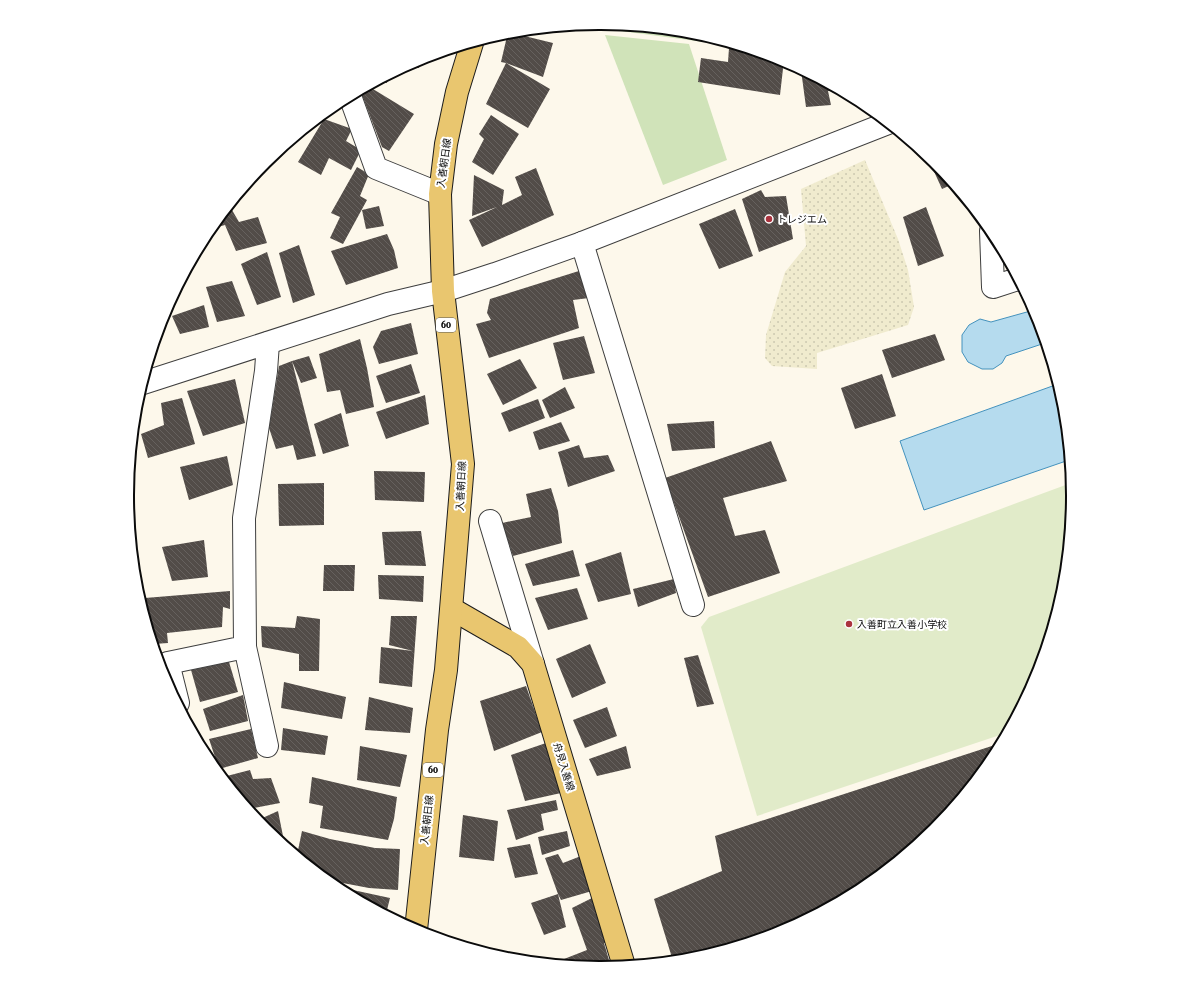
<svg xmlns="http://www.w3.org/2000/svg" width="1200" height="991" font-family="'Roboto Serif','Noto Sans JP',serif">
  <defs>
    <pattern id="farmland-dots" width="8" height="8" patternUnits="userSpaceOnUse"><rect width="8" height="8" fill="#f0ebce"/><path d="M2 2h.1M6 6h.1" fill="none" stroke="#ccc8b0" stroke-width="1.8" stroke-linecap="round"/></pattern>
    <pattern id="building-back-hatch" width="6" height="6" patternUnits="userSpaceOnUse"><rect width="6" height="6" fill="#524c48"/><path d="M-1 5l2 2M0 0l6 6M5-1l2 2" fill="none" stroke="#66615e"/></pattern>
  </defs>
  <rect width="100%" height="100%" fill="#fdf8eb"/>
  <path fill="url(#farmland-dots)" d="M865,160L898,239L908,270L914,307L908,325L817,353V369L772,366L765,358L766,335L785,272L806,246L801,189Z"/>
  <g fill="#d0e3b9">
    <path d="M600,23L692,32L742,47L575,25Z"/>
    <path d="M605,35L689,44L727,160L663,185Z"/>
  </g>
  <path fill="#e1ebc9" d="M1071,483L1072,496L1063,588L1036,677L1006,733L757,816L701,627L709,617Z"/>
  <g fill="#b5dbee" stroke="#4492bd">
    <path d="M1034,310L1045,343L1006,356L1002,363L993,369H982L968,362L962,352V335L969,325L980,319L991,322Z"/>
    <path d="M1058,384L1063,404L1069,460L924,510L900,441Z"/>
  </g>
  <g fill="url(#building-back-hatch)">
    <path d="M653,28L677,31V34L653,29Z"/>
    <path d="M508,32L553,43L543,77L506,63L550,89L528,128L486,104L506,63L501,62Z"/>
    <path d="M729,48L784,60L780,95L698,82L701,58L728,62Z"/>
    <path d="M421,58L419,68L408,65L419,59Z"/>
    <path d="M801,70L841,91H828L831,105L806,107Z"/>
    <path d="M388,75L387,83L378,81Z"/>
    <path d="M368,86L414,114L389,151L382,147L360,90Z"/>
    <path d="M491,115L519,134L493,175L472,162L484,139L479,134Z"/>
    <path d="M324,119L352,129L346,141L361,150L351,170L329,158L321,175L298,162Z"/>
    <path d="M927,156L934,162L953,184L942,189Z"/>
    <path d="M357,167L369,174L360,196L367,200L343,244L330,238L340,217L331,213Z"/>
    <path d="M536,168L554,215L482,247L469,220L497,207L472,216L474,175L504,190L502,205L522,195L515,177Z"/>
    <path d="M761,190L765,197L786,196L793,239L759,252L742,199Z"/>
    <path d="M379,206L384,226L366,229L362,210Z"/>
    <path d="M926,207L944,256L918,266L903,217Z"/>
    <path d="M735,209L753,256L719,269L699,224Z"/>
    <path d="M226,210H232L239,222L258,217L267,243L236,251L225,225L210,229Z"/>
    <path d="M387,234L394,250L398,268L346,285L331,251Z"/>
    <path d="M299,245L315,295L293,303L279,253Z"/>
    <path d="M267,252L281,297L257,305L241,264Z"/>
    <path d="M582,270L589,298L573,300L579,328L489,358L476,324L491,320L487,313L490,299Z"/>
    <path d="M232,281L245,316L217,322L206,287Z"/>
    <path d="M204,305L209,327L180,334L172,316Z"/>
    <path d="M411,323L418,354L379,364L373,347L381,331Z"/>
    <path d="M935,334L945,360L892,378L882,350Z"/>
    <path d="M584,336L595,373L563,380L553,343Z"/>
    <path d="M360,339L367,368L374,407L346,414L340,390L327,392L319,354Z"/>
    <path d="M309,356L317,378L301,383L292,361L316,456L297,460L293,445L276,449L269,428L279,366L292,361Z"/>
    <path d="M520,359L537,388L503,405L487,374Z"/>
    <path d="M411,364L420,393L386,403L376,376Z"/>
    <path d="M882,374L896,416L855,429L841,388Z"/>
    <path d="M235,379L245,423L203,436L187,391Z"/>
    <path d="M565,387L575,408L550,418L542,400Z"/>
    <path d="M425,395L429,424L386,439L376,412Z"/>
    <path d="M182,398L195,444L148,458L141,434L164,425L161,403Z"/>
    <path d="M538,399L545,418L509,432L501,413Z"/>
    <path d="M341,413L349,446L323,454L314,424Z"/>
    <path d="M714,421L715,448L672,451L667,424Z"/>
    <path d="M561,422L570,441L539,450L533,432Z"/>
    <path d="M771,441L787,481L723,498L735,536L765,530L780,573L708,597L665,478Z"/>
    <path d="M579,445L584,458L608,455L615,471L568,487L558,452Z"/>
    <path d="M227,456L233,485L189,500L180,467Z"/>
    <path d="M374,471L425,472L424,502L375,500Z"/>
    <path d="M324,483V525L279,526L278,484Z"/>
    <path d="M551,488L558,511L562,543L513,556L502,523L531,517L526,494Z"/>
    <path d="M421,531L426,566L385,565L382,532Z"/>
    <path d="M204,540L208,577L172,581L162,547Z"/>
    <path d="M573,550L580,576L533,586L525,564Z"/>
    <path d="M621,552L631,594L598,602L585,564Z"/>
    <path d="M324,565H355L354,591H323Z"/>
    <path d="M378,575L424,576L423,602L379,599Z"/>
    <path d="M674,579L676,593L638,607L633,589Z"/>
    <path d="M136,584L143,585L140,599L137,587Z"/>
    <path d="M577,588L588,619L548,630L535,598Z"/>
    <path d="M230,591V609L223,607L222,627L167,633L168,643L154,644L146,619L145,598Z"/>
    <path d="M297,616L320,619L319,671H299V654L262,647L261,626L295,628Z"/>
    <path d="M391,616H417L412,687L379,683L381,647L413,651L389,645Z"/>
    <path d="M590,644L606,683L572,698L556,659Z"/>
    <path d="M698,655L714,704L697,707L684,658Z"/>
    <path d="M229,662L238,692L200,702L191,670Z"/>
    <path d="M284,682L346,697L342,719L281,708Z"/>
    <path d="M526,686L542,732L494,751L480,701Z"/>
    <path d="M243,695L248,721L210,731L203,709Z"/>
    <path d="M369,697L413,708L410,733L365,730Z"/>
    <path d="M607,707L617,736L585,748L573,720Z"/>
    <path d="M283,728L328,736L325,755L281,750Z"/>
    <path d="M251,729L258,758L219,769L209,739Z"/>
    <path d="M546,743L561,793L525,801L511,755Z"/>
    <path d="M1001,743L993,758L934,830L862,888L781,932L692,959L673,961L654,899L722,871L715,836Z"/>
    <path d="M360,746L407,755L400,787L357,780Z"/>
    <path d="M626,746L631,768L597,776L589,759Z"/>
    <path d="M250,770L253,779L271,778L280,803L249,809L223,777Z"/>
    <path d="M312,777L397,797L394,819L388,840L320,828L323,806L309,803Z"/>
    <path d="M556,800L558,810L541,814L544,830L516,840L507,810Z"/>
    <path d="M278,811L284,841L281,842L266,829L258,820Z"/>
    <path d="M463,815L498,821L494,861L459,857Z"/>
    <path d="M302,831L330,839L375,848L400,849L398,890L369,888L327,880L297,855Z"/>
    <path d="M567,831L570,846L542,855L538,837Z"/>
    <path d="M530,844L538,874L515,878L507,848Z"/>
    <path d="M558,854L563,863L581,856L592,891L561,900L558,894L566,927L544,935L531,903L558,894L545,858Z"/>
    <path d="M339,887L390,898L386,914L339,889Z"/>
    <path d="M594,897L608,942L604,943L611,967L600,968L587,967L586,964L582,966L566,965L564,959L587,950L572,908Z"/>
  </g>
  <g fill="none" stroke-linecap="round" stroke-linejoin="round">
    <g stroke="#3e3e3e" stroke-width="24">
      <g id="minor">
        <path d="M350,96L376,168L440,194"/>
        <path d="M991,231L993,287L1018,279"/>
        <path d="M582,243L693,605"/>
        <path d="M143,383L388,304L443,291L495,274L582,243L888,123"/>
        <path d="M490,521L533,664"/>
        <path d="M245,647L267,746"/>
        <path d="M178,703L168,663L245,647L244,518L266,371L268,343"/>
      </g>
    </g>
    <g stroke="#1c1c1c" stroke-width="24">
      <g id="major">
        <path d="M452,609L518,647L533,664L624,966"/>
        <path d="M416,930L437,730L446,670L463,464L443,291L440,194L446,144L457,92L472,43"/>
      </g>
    </g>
    <use href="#minor" stroke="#fff" stroke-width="22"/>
    <use href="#major" stroke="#e9c66f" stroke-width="22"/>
  </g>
  <g fill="#aa333e" stroke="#fff" stroke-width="1.5">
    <circle cx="769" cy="219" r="4"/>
    <circle cx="849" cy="624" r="4"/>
  </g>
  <g text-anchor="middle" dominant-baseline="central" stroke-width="4" stroke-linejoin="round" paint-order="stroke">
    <g fill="#fff" stroke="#545454" stroke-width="1">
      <rect x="436" y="318" width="20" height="14" rx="3"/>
      <rect x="423" y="763" width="20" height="14" rx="3"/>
    </g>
    <g font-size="9" font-weight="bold" fill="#0b0b0b">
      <text x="446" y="325">60</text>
      <text x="433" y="770">60</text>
    </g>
    <g font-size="10" fill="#0b0b0b" stroke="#fff">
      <text transform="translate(444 163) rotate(-82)">入善朝日線</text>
      <text transform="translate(461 486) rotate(-87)">入善朝日線</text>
      <text transform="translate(564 767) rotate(73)">舟見入善線</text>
      <text transform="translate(427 820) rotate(-84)">入善朝日線</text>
    </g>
    <g font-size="10" fill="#0b0b0b" stroke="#fff" text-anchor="start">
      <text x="777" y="219">トレジエム</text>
      <text x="857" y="624">入善町立入善小学校</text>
    </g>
  </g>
  <path d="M0 0H1200V991H0ZM599 30H601A465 465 0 0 1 1066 495V496A465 465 0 0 1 601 961H599A465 465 0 0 1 134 496V495A465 465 0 0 1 599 30Z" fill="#fff" fill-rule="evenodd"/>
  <path fill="none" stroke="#0b0b0b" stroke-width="2" d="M599 30H601A465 465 0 0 1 1066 495V496A465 465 0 0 1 601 961H599A465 465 0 0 1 134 496V495A465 465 0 0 1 599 30Z"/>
</svg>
